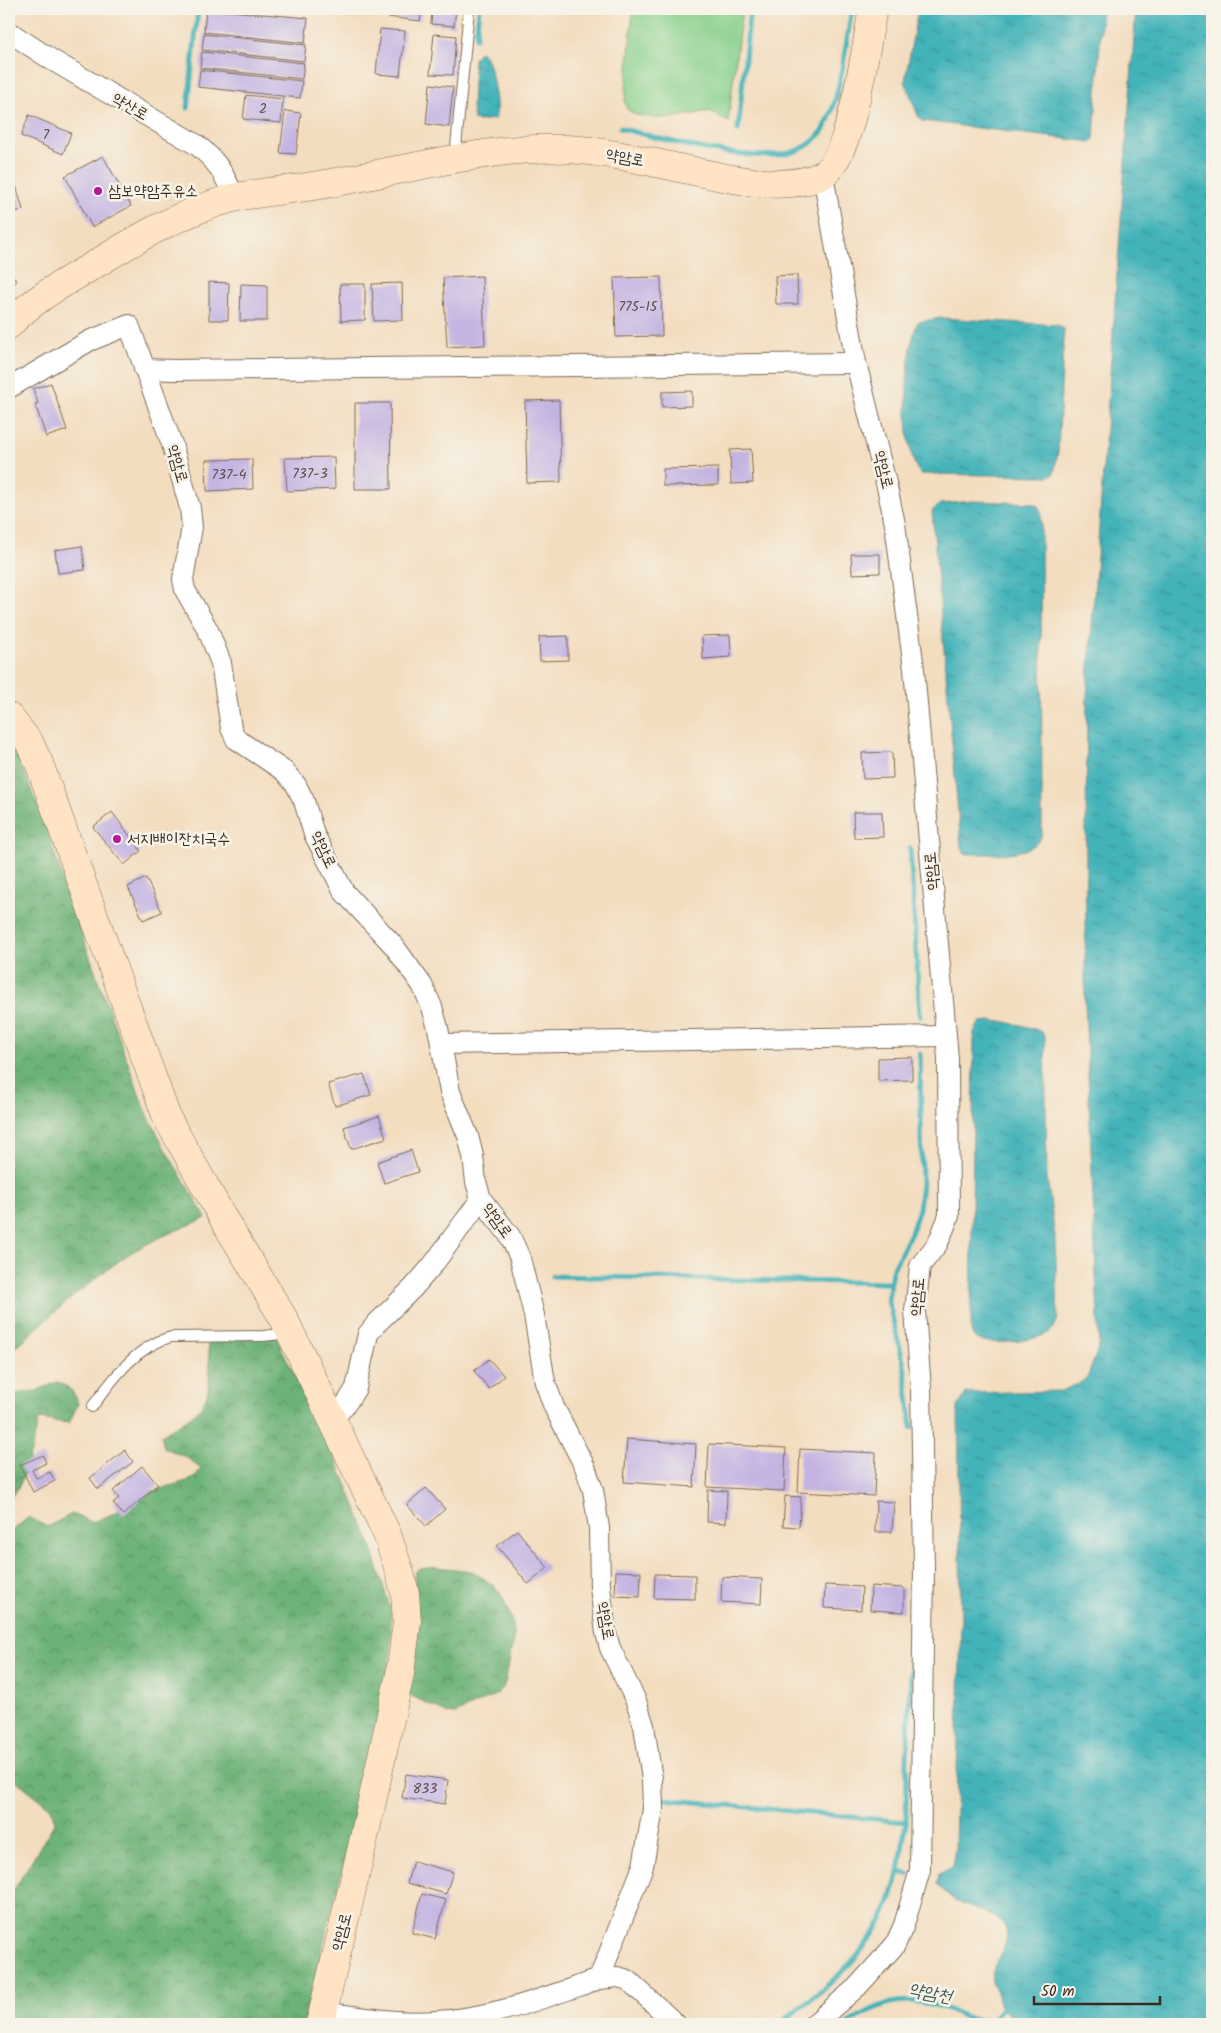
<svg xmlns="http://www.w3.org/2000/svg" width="1221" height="2033" font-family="Kalam,'Poor Story',sans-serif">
  <defs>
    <pattern id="forest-crowns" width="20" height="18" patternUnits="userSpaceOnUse" patternTransform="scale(1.25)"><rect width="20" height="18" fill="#6db278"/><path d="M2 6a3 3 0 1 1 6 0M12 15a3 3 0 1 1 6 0" fill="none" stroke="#5b9162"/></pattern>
    <pattern id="water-ripples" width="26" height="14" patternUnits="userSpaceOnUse" patternTransform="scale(1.25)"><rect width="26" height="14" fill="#42b3b9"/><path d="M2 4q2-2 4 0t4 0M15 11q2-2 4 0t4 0" fill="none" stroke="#389296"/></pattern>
  </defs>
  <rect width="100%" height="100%" fill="#f7f3e8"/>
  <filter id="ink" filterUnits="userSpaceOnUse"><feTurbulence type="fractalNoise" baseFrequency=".02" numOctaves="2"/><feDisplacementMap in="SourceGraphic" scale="10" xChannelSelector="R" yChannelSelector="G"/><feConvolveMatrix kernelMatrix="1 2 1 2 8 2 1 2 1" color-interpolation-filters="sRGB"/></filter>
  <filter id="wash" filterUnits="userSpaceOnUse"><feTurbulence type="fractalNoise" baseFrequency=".0096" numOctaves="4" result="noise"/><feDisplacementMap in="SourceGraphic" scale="20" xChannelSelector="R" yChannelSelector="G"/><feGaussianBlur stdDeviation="1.12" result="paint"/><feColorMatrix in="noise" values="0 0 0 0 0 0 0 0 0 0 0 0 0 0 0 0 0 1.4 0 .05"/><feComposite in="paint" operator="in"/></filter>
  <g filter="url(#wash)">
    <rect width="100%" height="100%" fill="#f3ddbf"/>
    <g fill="url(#forest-crowns)" stroke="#546e4b">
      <path d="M9,741L15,749L46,828L76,918L143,1105L163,1145L206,1218C178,1230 148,1241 123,1258C82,1287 45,1320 9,1354Z"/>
      <path d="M276,1337L337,1462L369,1539L391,1611V1652L376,1726L343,1867L303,2024H9V1898L55,1822L51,1808L9,1775V1533L29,1517L47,1527L72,1514L92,1522L110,1515L154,1491L193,1479L201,1469L186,1457L164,1448L161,1435C172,1428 192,1418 200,1408C214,1391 209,1360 208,1339Z"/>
      <path d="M57,1382C69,1386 75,1392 78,1404L69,1423L39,1419C34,1438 25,1489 9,1498V1395L36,1391Z"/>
      <path d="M437,1567L472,1571L493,1585L502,1596L513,1624L514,1635L506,1679L503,1688L497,1694L455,1714L446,1713L406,1693L415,1573L418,1569Z"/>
    </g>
    <path fill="#87d08c" stroke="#617d55" d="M633,9H742L728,122L710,111L670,118H656L636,115L627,109L625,102Z"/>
    <g fill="url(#water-ripples)" stroke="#3e6e6c">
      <path d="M918,9H1102L1094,140L1091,142L922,121L918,116L905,81Z"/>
      <path d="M1136,9H1212V2024H1024C1016,2017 1007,2015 1000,2006C998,2003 999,1999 998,1995C995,1988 990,1982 992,1974C995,1959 1012,1943 1005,1927C999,1914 970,1909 958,1902C950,1898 944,1891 937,1885L939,1874L952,1867L955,1849L961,1622L958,1407L966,1393L1062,1391L1087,1379L1099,1346L1085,1001L1087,696Z"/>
      <path d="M478,53C481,53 482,52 485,56C491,64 500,111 495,119L479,121L474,120L472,107L474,59Z"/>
      <path d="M941,318L1058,325L1064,329L1058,451L1054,474L1049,476L921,474C900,455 905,346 918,322Z"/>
      <path d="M972,501L1031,503L1038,506L1041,511L1042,834C1035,859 987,853 965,854L961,847L932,511L940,504Z"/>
      <path d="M990,1021C1008,1022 1026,1025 1042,1032L1045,1037L1047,1177L1055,1237L1058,1318C1056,1323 1055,1328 1051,1331C1040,1341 987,1347 975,1338C971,1335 971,1329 971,1324L974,1032L980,1022Z"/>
    </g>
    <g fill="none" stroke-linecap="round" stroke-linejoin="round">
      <g stroke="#42b3b9" stroke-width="5">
        <path d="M476,38L479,9"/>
        <path d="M188,108L198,9"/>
        <path d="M620,128C664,140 745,163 789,153C803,150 817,141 825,127C840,100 846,42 852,9"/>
        <path d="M738,130L750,9"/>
        <path d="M910,848L920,1016"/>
        <path d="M552,1276L890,1283"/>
        <path d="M912,1428L904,1365L888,1300L892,1271L911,1233L919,1209L922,1183L920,1054"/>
        <path d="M663,1799L906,1822"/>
        <path d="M899,1872L906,1822L907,1758L913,1630"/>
        <path d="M779,2024C817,1995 857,1965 880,1923C889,1908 894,1889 899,1872L908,1874"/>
        <path d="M847,2024C882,2001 906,1994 947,2009C965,2016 971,2022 991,2020L1006,2004"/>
      </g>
    </g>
    <g id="blocks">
      <g fill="#c3b4e2">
        <path d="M206,9L308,18L305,43L204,32Z"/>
        <path d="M340,9H374V15L339,12Z"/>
        <path d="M388,9H422L420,21L387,17Z"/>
        <path d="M432,9H456L454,26L431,24Z"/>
        <path d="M380,29L405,31L400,76L376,74Z"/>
        <path d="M204,34L306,45L304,61L202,50Z"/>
        <path d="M434,34L456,36L453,75L430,74Z"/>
        <path d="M202,52L304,63L302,79L200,68Z"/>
        <path d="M200,70L302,81L300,98L198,87Z"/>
        <path d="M430,84L453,87L449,127L426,124Z"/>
        <path d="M246,95L283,99L281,123L243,119Z"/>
        <path d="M285,111L301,113L296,154L280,153Z"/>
        <path d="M29,115L71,133L63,154L21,136Z"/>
        <path d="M103,156L131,206L92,227L65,176Z"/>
        <path d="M15,182L23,210L9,213V184Z"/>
        <path d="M9,272L17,281L9,288Z"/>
        <path d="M797,275L798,304H776L775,276Z"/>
        <path d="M482,276L485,345L447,347L443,278Z"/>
        <path d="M661,277L662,336L616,337L614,278Z"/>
        <path d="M209,282L229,283L228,320H209Z"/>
        <path d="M402,283L403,320L374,321L372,284Z"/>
        <path d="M241,284L267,285V321H240Z"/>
        <path d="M340,284H365V320L341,321Z"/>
        <path d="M51,383L67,430L46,437L35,404L38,403L33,389Z"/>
        <path d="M692,391V406L662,407V392Z"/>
        <path d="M559,400L561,482L527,483L525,401Z"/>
        <path d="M355,403H390L391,489H355Z"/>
        <path d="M751,449L753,483L731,484L730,450Z"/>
        <path d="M334,457L335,489L287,491L285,458Z"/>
        <path d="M252,459L253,489L207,491L206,460Z"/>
        <path d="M718,468V485L663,486V469Z"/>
        <path d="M82,546L85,570L58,573L55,550Z"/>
        <path d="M851,554H880V573L852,574Z"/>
        <path d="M730,635L731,657L703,659L702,636Z"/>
        <path d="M568,636V660L540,661L539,637Z"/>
        <path d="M892,752L893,778L863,779L862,753Z"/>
        <path d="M112,812L141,851L124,865L93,827Z"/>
        <path d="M853,812H882L883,837L854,838Z"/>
        <path d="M146,878L162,912L143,920L128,887Z"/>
        <path d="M912,1057V1080L878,1081V1058Z"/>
        <path d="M364,1074L371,1095L335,1106L328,1084Z"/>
        <path d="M379,1116L386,1138L351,1149L344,1127Z"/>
        <path d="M411,1150L418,1172L384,1183L377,1162Z"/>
        <path d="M489,1359L504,1376L489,1389L474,1371Z"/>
        <path d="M627,1439L696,1444L694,1487L624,1482Z"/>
        <path d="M709,1444L786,1448L784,1491L707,1487Z"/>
        <path d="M800,1449L876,1453L874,1496L798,1492Z"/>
        <path d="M125,1450L133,1462L98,1489L90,1478Z"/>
        <path d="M43,1455L46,1463L32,1470L36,1478L50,1472L55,1481L33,1492L20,1465Z"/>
        <path d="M142,1466L158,1485L123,1515L113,1503L119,1498L113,1491Z"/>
        <path d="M426,1488L445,1509L426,1526L407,1505Z"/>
        <path d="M708,1490L727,1491L726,1523L707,1522Z"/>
        <path d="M785,1496L801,1497L799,1527L783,1526Z"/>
        <path d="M876,1501L894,1502L892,1532H875Z"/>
        <path d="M517,1530L548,1568L528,1584L497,1546Z"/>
        <path d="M616,1571L641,1572L640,1597L615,1596Z"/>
        <path d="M655,1574L695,1575V1599L654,1598Z"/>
        <path d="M722,1577L762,1579L761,1604L721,1602Z"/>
        <path d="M825,1585L862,1587L861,1610L824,1608Z"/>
        <path d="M871,1586L904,1588V1612L870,1610Z"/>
        <path d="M406,1774L448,1780L445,1804L402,1798Z"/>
        <path d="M413,1861L453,1872L446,1894L407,1883Z"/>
        <path d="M422,1894L446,1900L435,1939L412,1933Z"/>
      </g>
    </g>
  </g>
  <g filter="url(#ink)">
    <use href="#blocks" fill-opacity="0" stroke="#7b6956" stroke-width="1"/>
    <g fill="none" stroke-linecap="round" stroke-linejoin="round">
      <g stroke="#7b6956" stroke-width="12">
        <g id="lane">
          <path d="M455,158L469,9"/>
          <path d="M92,1407C113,1379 136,1346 171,1337L263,1336L290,1333"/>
        </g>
      </g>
      <g stroke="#7b6956" stroke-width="22">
        <g id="street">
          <path d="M9,32L52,60L197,145C219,163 223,173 235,198"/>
          <path d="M144,369L173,370L856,363"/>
          <path d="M9,388L89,341L129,325L172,444L190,508L192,527L183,579L185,590L208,630L221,663L231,728L236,739L284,771L296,785L304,801L314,834L344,892L394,946L422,985L432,1007L438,1028L450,1092L468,1136L473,1156L476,1182L481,1199L510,1236L520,1258L534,1315L545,1382L554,1407L585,1467L593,1490L599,1528L600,1587L606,1633L610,1648L636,1701L644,1726L652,1779L653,1809L643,1866L599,1979C546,1997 493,2018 437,2021C399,2024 360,2017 322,2012"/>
          <path d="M441,1044L946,1036"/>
          <path d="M332,1421L348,1401L356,1388L368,1334L376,1324L413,1288L432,1266L481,1199"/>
          <path d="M599,1979L618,1977L628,1980L676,2024"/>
          <path d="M814,2024L857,1987L895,1945L904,1925L920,1870L924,1568L921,1389L915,1311L920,1266L938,1243L949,1216L948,1058L914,669L895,524L887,487L856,363L823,175"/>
        </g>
      </g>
      <g stroke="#7b6956" stroke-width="29">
        <g id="secondary">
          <path d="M9,325C31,301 60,285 89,268C135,240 180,212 233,198C255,193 278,191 300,188C329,184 358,178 387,172C445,161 507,146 567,149C606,151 646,161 684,169C723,177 785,194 822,175C852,159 866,43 873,9"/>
          <path d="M9,717L29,742L39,763L167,1118L224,1220L284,1319L387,1534L400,1573L405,1593L407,1622L400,1674L362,1847L320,2024"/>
        </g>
      </g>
      <use href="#lane" stroke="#fff" stroke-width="10"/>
      <use href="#street" stroke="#fff" stroke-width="20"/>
      <use href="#secondary" stroke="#fee4c5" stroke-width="28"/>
    </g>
  </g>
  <g fill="#b5179e" stroke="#f7f3e8" stroke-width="2">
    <circle cx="98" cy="191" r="5"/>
    <circle cx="117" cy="839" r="5"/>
  </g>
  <g text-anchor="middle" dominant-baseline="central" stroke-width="5" stroke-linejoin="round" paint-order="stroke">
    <g font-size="14" fill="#5d4c4f">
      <text x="263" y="109">2</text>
      <text x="46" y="135">7</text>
      <text x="638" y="307">775-15</text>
      <text x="310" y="474">737-3</text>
      <text x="229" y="475">737-4</text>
      <text x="425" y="1789">833</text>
    </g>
    <g font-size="16" fill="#3b2a1e" stroke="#f7f3e8">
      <text transform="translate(130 107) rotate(30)">약산로</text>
      <text transform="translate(625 158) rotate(10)">약암로</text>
      <text transform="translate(177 464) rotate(74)">약암로</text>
      <text transform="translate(883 470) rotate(76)">약암로</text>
      <text transform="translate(323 850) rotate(64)">약암로</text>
      <text transform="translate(932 871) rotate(-95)">약암로</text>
      <text transform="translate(497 1221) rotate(54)">약암로</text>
      <text transform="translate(918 1297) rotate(-86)">약암로</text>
      <text transform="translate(605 1621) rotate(80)">약암로</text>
      <text transform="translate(342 1932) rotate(-76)">약암로</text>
    </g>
    <g font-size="16" fill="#3b2a1e" stroke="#f7f3e8" text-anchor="start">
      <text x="108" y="191">삼보약암주유소</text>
      <text x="127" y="839">서지배이잔치국수</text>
    </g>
    <g font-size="18" font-style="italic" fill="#3d5a54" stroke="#f7f3e8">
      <text transform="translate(930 1994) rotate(11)">약암천</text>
    </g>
  </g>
  <rect width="1221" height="2033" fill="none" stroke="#f7f3e8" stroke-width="30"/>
  <path d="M1034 1996v8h126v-8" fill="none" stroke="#3b2a1e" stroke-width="2.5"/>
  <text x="1041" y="1996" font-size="15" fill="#3b2a1e" stroke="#f7f3e8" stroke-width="4" paint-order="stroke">50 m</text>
</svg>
